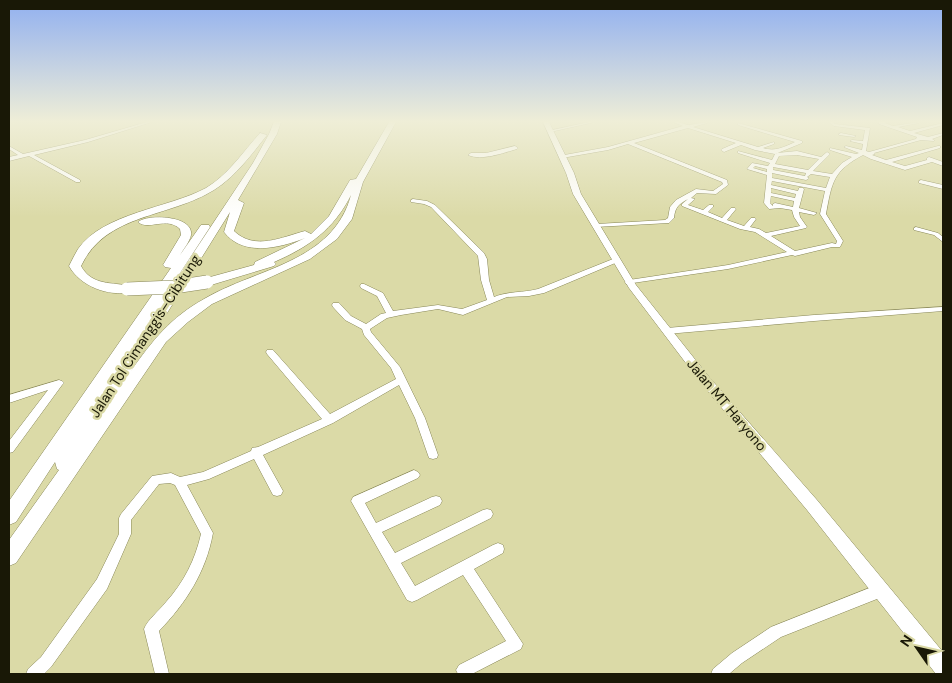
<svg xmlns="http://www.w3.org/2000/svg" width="952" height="683" font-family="'DM Sans',sans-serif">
  <rect width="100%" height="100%" fill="#dbdaa7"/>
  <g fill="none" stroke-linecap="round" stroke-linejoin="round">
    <g stroke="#888757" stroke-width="1">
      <g id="minor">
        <path d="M147,122H152L88,142L34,155L80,180V182H76L29,156L9,161V157L18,155L9,149V146L23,154L85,140Z"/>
        <path d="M589,122H595L550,132L548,131Z"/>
        <path d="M673,122H678L688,125L707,122V123L693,127L758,147L774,142V144L763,148C775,152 784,147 795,142L738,125V123L802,141V143L775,154L755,150L741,145L724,152L721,150L722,149L736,143L688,128L634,143L727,180L728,185L716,194L697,193L691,198L695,199L688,205L703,210L709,205H713V207L708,212L722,218L731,208H735L736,209L727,220L744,226L751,218H755L756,219L750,227L759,229L766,233L800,226L794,217L792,210L780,208L769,209L764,203L767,175L747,169L752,163L768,166L770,163L738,153V151L772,160L775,154L777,153L797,151L821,157L827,152L830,154L813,171L832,174L842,163L852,157L830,150V148L856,154L859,153L844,147L846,146L862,150L863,144L850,141L852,140L863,141L865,130L834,126L829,122H833L835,124L870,128L866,151L869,152L916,139L917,137L879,124V122H886L885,123L893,126L919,122V123L898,127L910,131L943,123V125L914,133L928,137L943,133V135L932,139L934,140V141L921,140L874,153L875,154L872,155L886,160L938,146H940V148L892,162L905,166L927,160V158L929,157L943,162V166L932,162L905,170L871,159L863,155C833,171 832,182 826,214L843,241L840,247H832L795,256L792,255L728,269L626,284L625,282L629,280L728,265L787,252L755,232L740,229L682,206V204L688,199C679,204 675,207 674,218L669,223L595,227V225L597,224L665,220L668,218L670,207L676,200L696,189L713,191L723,184L722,182L628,144L608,150L562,158L559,156L608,147L683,126ZM797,155L819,159L808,170L775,164L779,156ZM755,166L767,169V172L753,168ZM773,167L806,173L805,176L773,170ZM772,173L806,180L808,179L809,178L807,177L811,174L830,177L826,188L772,178ZM772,181L825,191L820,214L837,241L836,244L832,243L795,251L771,236L806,228L807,227L800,217L799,212L814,215L817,213L799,208L804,189L803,188H799L798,191L771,185ZM771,188L796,194L795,198L771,193ZM771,196L794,201L793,207L775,203L773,204V206L770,203Z"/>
        <path d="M841,133L856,136L854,137L839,135V134Z"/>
        <path d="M515,146L518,148L517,149C503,153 482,161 468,155L471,153H486Z"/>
        <path d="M921,180L943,185V189L919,183V181Z"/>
        <path d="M413,199L427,201L435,205L484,253L487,259L489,280L494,297C508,291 523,293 538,289L613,259H619L620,261L544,293L529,296L507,297L463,315L438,309L401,315L387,318L370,329L371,332L400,367L425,418L438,455L437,458L433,459L429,458L415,418L399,385L333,423L263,455L283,491L281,495L277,496L273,495L254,459L209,479L187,485L213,533C206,572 186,603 159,631L169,674H155L144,629C148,619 159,611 166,602C184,582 195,560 201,534L175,485L170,483L159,484L131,520V534L107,589L51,667L44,674H26L28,669L41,657L97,579L119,534V518L121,514L152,476L171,473L180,477L203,472L251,451L252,448L258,447L322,419L267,354L266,352L267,350H273L330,414L396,379L391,368L364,335L362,329L345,320L333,307L332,305L333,303H339L351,316L366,324L381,314L386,313L377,296L361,288L360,286L361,284H364L383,293L393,311L438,305L462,309L487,300L481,280L478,256L431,207L424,204L411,202V200Z"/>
        <path d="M916,227L938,233L943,237V242L934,235L914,230V228Z"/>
        <path d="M943,307V311L814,321L667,334L663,331L667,328L814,315Z"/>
        <path d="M59,380L62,381L64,383L62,385L13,452L9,453V441L48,390L9,403V395Z"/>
        <path d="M414,470L418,472L420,475L418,478L365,503L376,523L432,497L436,496L440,497L442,501L440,505L382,532L395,553L483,510L487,509L491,510L493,514L491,518L401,563L415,586L493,545L498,543L503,545L504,549L503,553L474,569L523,644L521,649L472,674H458L456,670L459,665L506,641L463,575L417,600L412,602L407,600L351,501L353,497Z"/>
        <path d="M882,583L887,585L889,590L887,595L781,637L742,663L729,674H711L713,669L732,653L771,627Z"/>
      </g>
    </g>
    <g stroke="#888757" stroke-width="1">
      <path id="major" d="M543,122H549L574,173L581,194L636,285L709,377L817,500L943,652V674H936L807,510L701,383L629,288L573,194L566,173Z"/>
    </g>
    <g stroke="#888757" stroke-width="1">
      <g id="highway">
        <path d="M274,122H281L277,134L238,200L244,203L234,231C255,251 282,237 305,231L311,234L329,216L350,180L356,179L389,122H396L363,182L352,219L337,239L310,259L212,304L188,322L166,342L16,563L9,566V540L59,470L57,469L55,462L16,522L9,525V501L171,268L165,267L163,265L181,235L180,229C167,216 148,231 138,222C147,214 194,215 191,235C190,241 183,250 180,255L201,225H209L210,227L159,305L253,163L269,134ZM351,195C333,263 256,268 204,299C170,318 153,340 131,371L230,212L224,232C243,257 280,248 305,238L255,262L254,265L203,279L201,282L203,285H211L274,266L276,264L274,262C309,247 334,229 351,195Z"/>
        <path d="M260,133L267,135C252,154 235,177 214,190C169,218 106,213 81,266C92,286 112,282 131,286L133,289L131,292C108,297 80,286 69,266C72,260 75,254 78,249C103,213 169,208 206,188C228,175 243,152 260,133Z"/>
      </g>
    </g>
    <use href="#minor" fill="#fff" fill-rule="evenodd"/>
    <use href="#major" fill="#fff" fill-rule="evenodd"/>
    <use href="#highway" fill="#fff" fill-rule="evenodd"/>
    <g stroke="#888757" stroke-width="14" stroke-linecap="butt">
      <path id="highway-bridge" d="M127,289L174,287L207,282"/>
    </g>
    <use href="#highway-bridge" stroke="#fff" stroke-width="13"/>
  </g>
  <linearGradient id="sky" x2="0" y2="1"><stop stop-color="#91b0f0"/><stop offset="0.56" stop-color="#efeed7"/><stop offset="1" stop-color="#efeed7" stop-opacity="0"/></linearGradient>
  <rect width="952" height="217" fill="url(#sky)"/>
  <g text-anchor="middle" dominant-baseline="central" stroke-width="5" stroke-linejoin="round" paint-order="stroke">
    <g font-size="14" fill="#191806" stroke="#dbdaa7">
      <text transform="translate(145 336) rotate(-57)">Jalan Tol Cimanggis–Cibitung</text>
      <text transform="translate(727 405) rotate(50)">Jalan MT Haryono</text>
    </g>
  </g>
  <rect width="952" height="683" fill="none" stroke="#191806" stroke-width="20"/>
  <g transform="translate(917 648) rotate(304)" stroke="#dbdaa7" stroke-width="4" paint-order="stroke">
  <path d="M0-4L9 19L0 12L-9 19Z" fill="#191806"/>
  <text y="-8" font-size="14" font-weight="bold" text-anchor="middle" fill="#191806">N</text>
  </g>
</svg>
